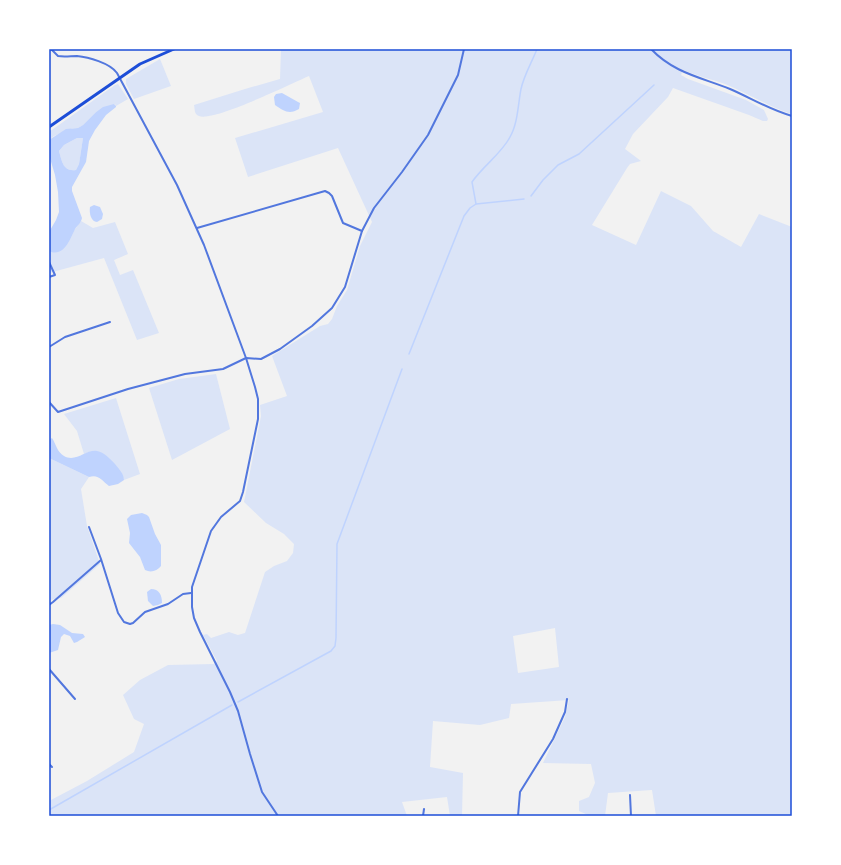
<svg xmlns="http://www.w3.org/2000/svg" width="841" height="865" font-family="Helvetica,sans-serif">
  <rect width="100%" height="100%" fill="#f2f2f2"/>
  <g fill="#dbe4f7" fill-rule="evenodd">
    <path d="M281,49H792L791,114C768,106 747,93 725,84C711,79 697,76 683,70L681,75L688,79L746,100L764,110L768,119L767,121H763L749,115L673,88L668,97L633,134L625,149L641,161L630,164L627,168L592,225L636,245L661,191L691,206L713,231L741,247L759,214L792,227V816H656L652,790L608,793L605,816H590L579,811V801L589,797L595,783L591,764L543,763L565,717L569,700L511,704L509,718L480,725L433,721L430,767L463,773L462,816H450L447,797L402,802L407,816H49V801L87,781L134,752L144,724L134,719L123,695L140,680L168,665L214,664L217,661L203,635L207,634L211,638L229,632L238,635L245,633L265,572L274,566L287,561L293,553L294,544L284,534L266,523L244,502L261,416L260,405L287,396L272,356L320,326L328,324L332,319L337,306L347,290L360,246L372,222L338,148L248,177L235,138L323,112L309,76C290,84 214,122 199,116C194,114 195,110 194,105L245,89L280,79ZM555,628L559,667L518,673L513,636Z"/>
    <path d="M160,59L171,86L134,99L126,84V79Z"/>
    <path d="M118,84L128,99L116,106L115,104L95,113L83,125L78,128H73L54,136L49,140V132L115,85Z"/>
    <path d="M77,138H83L79,164L76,170C63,172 62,161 59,151L64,145Z"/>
    <path d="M81,221L93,228L115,222L128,254L114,260L120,275L133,270L159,333L137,340L104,258L49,273V252H50L76,228Z"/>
    <path d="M216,374L230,429L172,460L149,388L179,379Z"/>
    <path d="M116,398L140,474L124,480V478L92,451L84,454L77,431L64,414Z"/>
    <path d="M49,458L89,477L81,489L87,526L100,564L61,598L50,600Z"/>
  </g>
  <g fill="#bfd3fe" fill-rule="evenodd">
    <path d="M282,93L298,102L300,103L299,109C289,115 284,111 275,105L274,97L276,94Z"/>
    <path d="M114,104L116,106V107L106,115L95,130L89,141L86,162L72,187V191L82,218C81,223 78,225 75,229C70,239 64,258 49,251V232L56,220L59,212L58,192L55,175L49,155V140L66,129L78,128L83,125L95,113L103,107ZM77,138H83L79,164L76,170C63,172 62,161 59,151L64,145Z"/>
    <path d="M94,205L100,207L103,214L102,219L97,222C91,222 89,213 90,207Z"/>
    <path d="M52,438C56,444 57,452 64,456C76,463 86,449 97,451C104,452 110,459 115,464C119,469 124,474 124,480L118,484L109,486C102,481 99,474 89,477L49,458V440Z"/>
    <path d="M142,513L147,515L149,517L155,534L161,545V566C157,571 151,573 145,570L140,557L129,543L130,533L127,519L131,515Z"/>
    <path d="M151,589C159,589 162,595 162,603L158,605L153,606L148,601L147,592Z"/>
    <path d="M53,624L60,625L72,633L83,634L85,637L77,642L74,643L70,636L64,634L61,637L58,650L49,653V625Z"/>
  </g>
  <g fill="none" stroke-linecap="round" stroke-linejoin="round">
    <g stroke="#bfd3fe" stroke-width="1.5">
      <path d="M531,196L543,180L558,165L579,154L654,85"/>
      <path d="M476,204L524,199"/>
      <path d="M409,354L464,216L470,208L476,204L472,182C483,166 502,153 510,137C518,123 518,104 521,89C524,75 532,62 537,49"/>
      <path d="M238,702L331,651L335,646L336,638L337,544L402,369"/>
      <path d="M49,810L232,705"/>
    </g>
    <g stroke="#5277de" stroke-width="2">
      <path d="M51,49L58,56C64,57 71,56 77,56C88,57 110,63 117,73L177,185L204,245L246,358L255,387L258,399V419L243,492L240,501L221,517L211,531L192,587V607L194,618L200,632L230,692L238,711L250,754L262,792L278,816"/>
      <path d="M651,49C674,73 700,77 730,89C751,98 770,110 792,116"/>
      <path d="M197,228L325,191L329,193L332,196L343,223L362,231"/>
      <path d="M49,262L55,275L49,277"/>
      <path d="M49,347L65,337L110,322"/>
      <path d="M49,402L58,412L128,389L185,374L223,369L246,358L261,359L280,349L312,326L332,308L345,287L362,231L374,208L402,172L428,135L458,75L464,49"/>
      <path d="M89,527L101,559L118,613L124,622L130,624L133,623L145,612L168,604L183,594L191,593"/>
      <path d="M49,605L53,602L101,560"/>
      <path d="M49,669L75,699"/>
      <path d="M49,764L52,767"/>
      <path d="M630,795L631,816"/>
      <path d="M423,816L424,809"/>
      <path d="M518,816L520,792L553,739L565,712L567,699"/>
    </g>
    <path stroke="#1d4ed8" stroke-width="3" d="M49,127L140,64L174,49"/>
  </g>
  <rect width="841" height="865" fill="none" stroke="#ffffff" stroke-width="100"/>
  <rect x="50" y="50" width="741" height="765" fill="none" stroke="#1d4ed8" stroke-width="1.5"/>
</svg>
